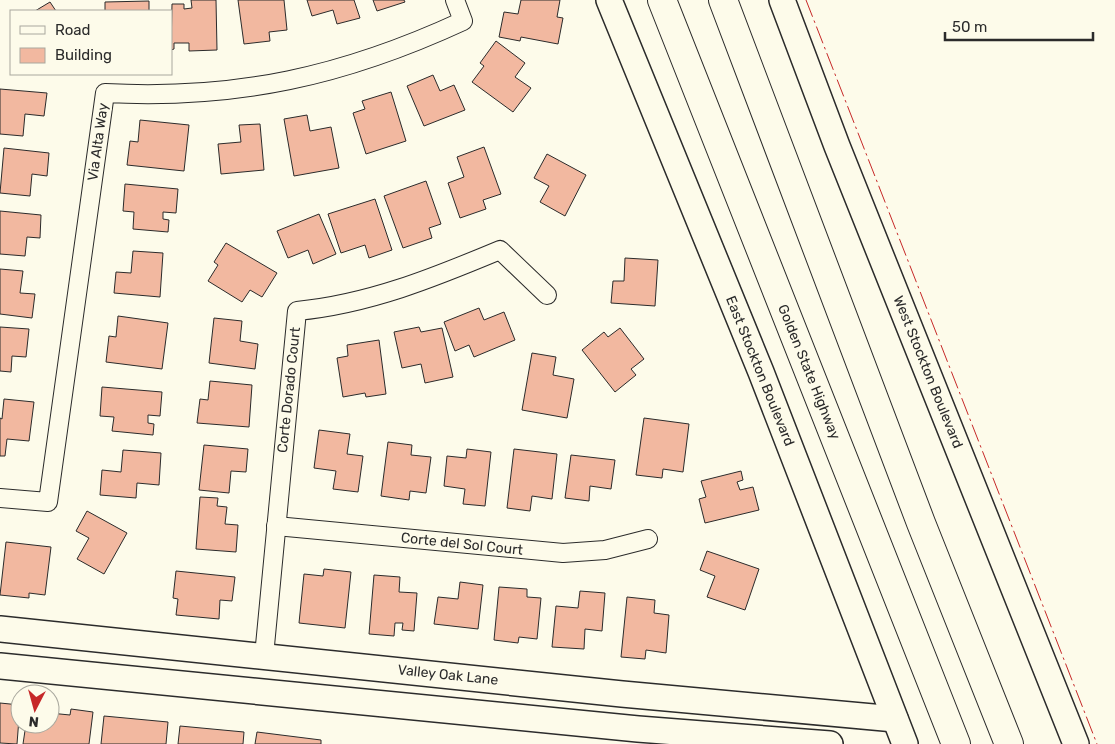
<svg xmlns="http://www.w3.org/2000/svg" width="1115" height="744" font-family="Rubik,sans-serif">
  <rect width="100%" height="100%" fill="#fdfbea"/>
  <g fill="#f2b8a0" stroke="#2b2b2b">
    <path d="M191,0H216L217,50L189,51V43H174V49L171,50L172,4H184V9L192,8Z"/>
    <path d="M238,0H284L287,30L269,32L270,41L244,44Z"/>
    <path d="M307,0H354L360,18L337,24L333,10L312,16Z"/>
    <path d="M373,0H404L405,2L377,11Z"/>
    <path d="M521,0H560L557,17L563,18L558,44L521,37L520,41L499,37L504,12L518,14Z"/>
    <path d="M149,1V11H105V2Z"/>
    <path d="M50,2L56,11H35Z"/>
    <path d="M496,41L525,63L515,77L531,88L513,112L472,82L484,66L480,63Z"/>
    <path d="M433,75L440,91L454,85L465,110L424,126L407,86Z"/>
    <path d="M0,89L47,93L44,116L25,114L23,136L0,134Z"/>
    <path d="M391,92L406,141L366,154L353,113L365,109L362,101Z"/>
    <path d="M307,115L310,131L331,127L339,168L294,176L284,119Z"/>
    <path d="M140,120L189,125L184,171L127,165L130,141L138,142Z"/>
    <path d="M260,124L264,170L221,174L218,144L241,142L239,125Z"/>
    <path d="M484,147L501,194L483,200L486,209L460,218L448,183L464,177L457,157Z"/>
    <path d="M4,148L49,153L47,176L32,174L30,196L0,193Z"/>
    <path d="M547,154L586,175L565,216L540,202L549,186L534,178Z"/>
    <path d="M426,181L441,224L429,228L432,238L403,248L384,196Z"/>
    <path d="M125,184L178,189L176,213L163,212V219L169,220L168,232L133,229L134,212L123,211Z"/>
    <path d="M375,199L392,250L369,258L365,245L341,253L328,214Z"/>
    <path d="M0,211L41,215L40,238L27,237L25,256L0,254Z"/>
    <path d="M319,214L336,254L313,264L308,250L288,258L277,231Z"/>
    <path d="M226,243L277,273L262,297L250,290L242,302L208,281L218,265L214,262Z"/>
    <path d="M133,251L163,253L160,297L114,293L116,272L131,273Z"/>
    <path d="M625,258L658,260L655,306L611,303L613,281H624Z"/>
    <path d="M0,269L23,271L20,293L35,294L32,318L0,314Z"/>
    <path d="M479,308L484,320L504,312L515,340L474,357L469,345L455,351L444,322Z"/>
    <path d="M118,316L168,323L162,369L106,362L109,336L116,337Z"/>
    <path d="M214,318L242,321L240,341L258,344L255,369L209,363Z"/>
    <path d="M0,327L29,329L26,357L12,356L11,372L0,371Z"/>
    <path d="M419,327L421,332L442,328L453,377L425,383L421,364L402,368L394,332Z"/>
    <path d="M620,328L644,359L631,369L636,375L615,392L582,350L604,332L608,337Z"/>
    <path d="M379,340L386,394L366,397L365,393L343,397L337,358L348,356L347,345Z"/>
    <path d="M532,353L556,357L553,375L574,379L567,418L522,410Z"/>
    <path d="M210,381L252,385L249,427L197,423L200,399L208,400Z"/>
    <path d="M102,387L162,392L160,416L148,415V423L154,424L153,435L112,431L114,417L100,416Z"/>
    <path d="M4,399L34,402L29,441L7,439L5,456H0V418L2,419Z"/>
    <path d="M644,418L689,424L683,472L663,469L662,478L636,475Z"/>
    <path d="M319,430L350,434L347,454L363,456L358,492L333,489L336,471L314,468Z"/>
    <path d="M388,442L412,445L411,455L431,457L426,493L410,491L409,500L381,496Z"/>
    <path d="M204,445L248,449L246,472L231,471L229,493L199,490Z"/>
    <path d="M467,449L491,452L485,506L463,504L465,489L444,486L447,456L466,458Z"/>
    <path d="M514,449L557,454L552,499L532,496L530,511L507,508Z"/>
    <path d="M123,450L161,453L159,485L137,483L136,498L100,495L102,470L121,472Z"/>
    <path d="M571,455L615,460L611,489L590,486L589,501L565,498Z"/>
    <path d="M741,471L743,480L737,482L740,490L753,487L759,510L705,523L699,499L706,497L701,481Z"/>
    <path d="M200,497L218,498L217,506L227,507L225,524L238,525L236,552L196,549Z"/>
    <path d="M87,511L127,533L104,574L77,559L89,538L76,531Z"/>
    <path d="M6,542L51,547L45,595L29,593V598L0,595Z"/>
    <path d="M707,551L759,569L745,610L707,597L715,576L700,570Z"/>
    <path d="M324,569L351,572L345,628L299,623L304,574L323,576Z"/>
    <path d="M176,571L235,577L232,601L220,600L219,619L176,615L178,599L173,598Z"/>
    <path d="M374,575L400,577L399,592L417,593L414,631L402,630L403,623H395L394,636L369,634Z"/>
    <path d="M460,582L483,585L478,629L434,624L438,597L458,599Z"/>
    <path d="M499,587L527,589V597L541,598L537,639L519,637L518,643L494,640Z"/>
    <path d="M580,591L605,593L602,631L585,629L584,649L552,647L556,606L578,608Z"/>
    <path d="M627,597L655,600L654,613L669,615L666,653L646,650L645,659L621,657Z"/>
    <path d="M0,703L20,705L17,744L0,743Z"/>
    <path d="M71,709L93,712L89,744H23L26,724H50V713L70,715Z"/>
    <path d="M104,716L168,722L166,744H101Z"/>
    <path d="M180,726L244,732L243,744H178Z"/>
    <path d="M257,732L321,740V744H255Z"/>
  </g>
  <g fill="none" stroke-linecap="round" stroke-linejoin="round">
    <g stroke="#2b2b2b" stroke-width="20">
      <g id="street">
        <path d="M0,498L48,502L105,93C237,100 344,76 463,21L455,0"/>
        <path d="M276,526L563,553L605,550L648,539"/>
        <path d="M264,656L297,311C369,304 433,278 500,250L547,295"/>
      </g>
    </g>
    <g stroke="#2b2b2b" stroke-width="28">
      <g id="secondary">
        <path d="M609,0L761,372L905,744"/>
        <path d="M782,0L837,146L1076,744"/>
        <path d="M0,629L622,694L895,719"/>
        <path d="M0,666L638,729L830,744"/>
      </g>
    </g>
    <g stroke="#2b2b2b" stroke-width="30">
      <g id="highway">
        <path d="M662,0L956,744"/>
        <path d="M723,0L921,523L1009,744"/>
      </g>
    </g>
    <use href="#street" stroke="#fdfbea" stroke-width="18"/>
    <use href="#secondary" stroke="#fdfbea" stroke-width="25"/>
    <use href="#highway" stroke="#fdfbea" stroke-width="28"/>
    <path stroke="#c62828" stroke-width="1" stroke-dasharray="18 4 2.5 4" stroke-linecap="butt" d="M806,0L1097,744"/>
  </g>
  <g text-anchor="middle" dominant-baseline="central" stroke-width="4" stroke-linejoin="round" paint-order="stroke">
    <g font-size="14" fill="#2b2b2b" stroke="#fdfbea">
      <text transform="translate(98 142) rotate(-82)">Via Alta Way</text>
      <text transform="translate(760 371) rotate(68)">East Stockton Boulevard</text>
      <text transform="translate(809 372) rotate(68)">Golden State Highway</text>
      <text transform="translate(928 372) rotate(68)">West Stockton Boulevard</text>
      <text transform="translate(289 390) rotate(-84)">Corte Dorado Court</text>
      <text transform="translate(462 544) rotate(6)">Corte del Sol Court</text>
      <text transform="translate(448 675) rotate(6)">Valley Oak Lane</text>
    </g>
  </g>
  <rect x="10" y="10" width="162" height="65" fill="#fdfbea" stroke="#a9a89e"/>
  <rect x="20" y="26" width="25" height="8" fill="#fdfbea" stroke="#a9a89e"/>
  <text x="55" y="35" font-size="15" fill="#2b2b2b">Road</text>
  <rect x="20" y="48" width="25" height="15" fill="#f2b8a0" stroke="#a9a89e"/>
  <text x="55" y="60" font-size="15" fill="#2b2b2b">Building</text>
  <g transform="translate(35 709) rotate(186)"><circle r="24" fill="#fdfbea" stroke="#a9a89e"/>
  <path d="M0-4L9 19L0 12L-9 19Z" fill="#c62828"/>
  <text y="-8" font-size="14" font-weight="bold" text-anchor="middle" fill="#2b2b2b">N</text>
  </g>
  <path d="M945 32v8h148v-8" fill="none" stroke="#2b2b2b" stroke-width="2.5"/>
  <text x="952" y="32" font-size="15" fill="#2b2b2b" stroke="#fdfbea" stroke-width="4" paint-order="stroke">50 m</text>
</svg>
